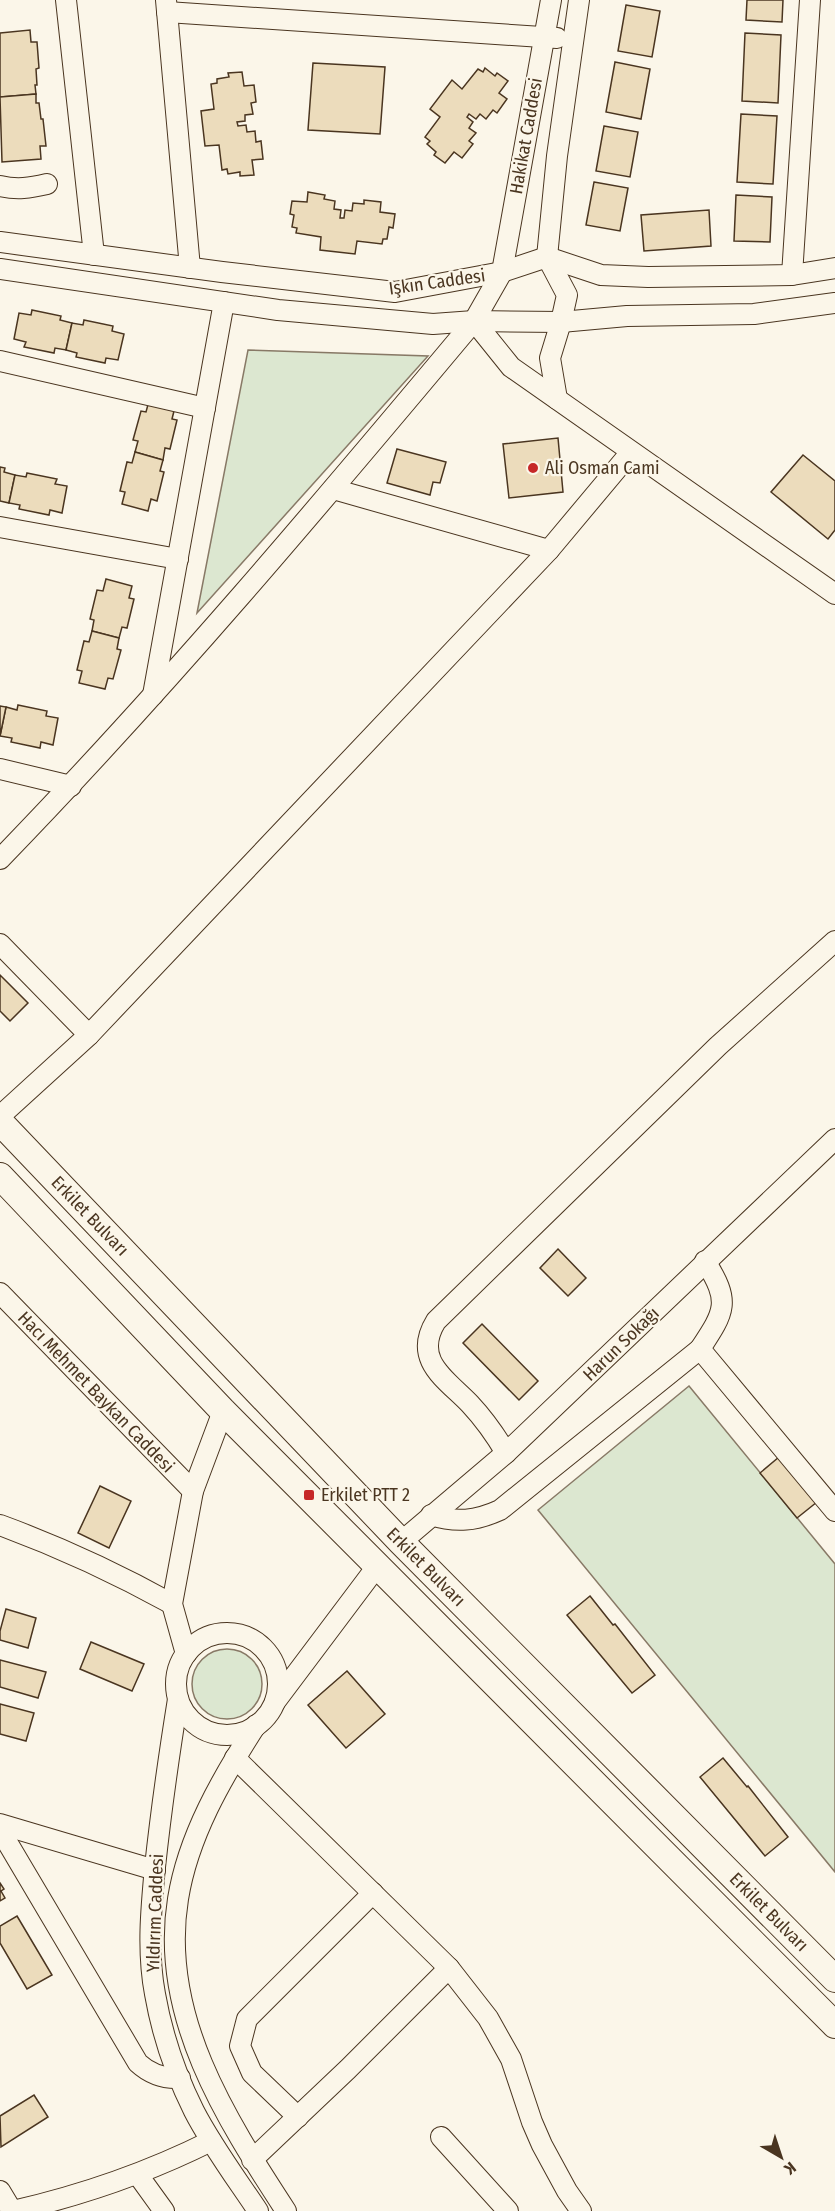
<svg xmlns="http://www.w3.org/2000/svg" width="835" height="2211" font-family="'Fira Sans Condensed',sans-serif">
  <rect width="100%" height="100%" fill="#fbf6e9"/>
  <g fill="#dce7d0" stroke="#887966" stroke-width="1.5">
    <path d="M248,350L428,356L197,613Z"/>
    <path d="M689,1386L835,1564V1872L538,1510Z"/>
    <circle cx="227" cy="1684" r="35"/>
  </g>
  <g fill="#ecdcbc" stroke="#4a3520" stroke-width="1.5">
    <path d="M747,0H783L782,22L746,20Z"/>
    <path d="M626,5L660,11L652,57L618,51Z"/>
    <path d="M30,30L31,42H37L39,68L36,69L37,85H35L36,94L0,97V33Z"/>
    <path d="M745,33L781,35L778,103L742,101Z"/>
    <path d="M615,62L650,69L641,119L606,112Z"/>
    <path d="M313,63L385,67L380,134L308,130Z"/>
    <path d="M485,68L495,76L497,73L508,81L499,93L507,99L497,113L493,110L486,119L480,114L476,119L469,114L467,117L473,122L469,128L476,133L469,141L473,144L462,158L454,152L445,163L434,155L436,152L427,144L430,141L425,137L440,117L430,109L452,80L462,89L478,69L483,72Z"/>
    <path d="M242,72L244,86L254,85L256,102L251,103L253,114L245,115V121L237,122L238,126L246,125L247,132L255,131L256,142L261,141L263,159L252,160L254,175L240,176V172L228,174L227,169L222,170L219,145L205,146L201,111L214,109L211,84L217,83V79L229,77L228,73Z"/>
    <path d="M36,94V103H39L41,119H43L46,146H40L41,159L2,162L0,97Z"/>
    <path d="M741,114L777,116L773,184L737,182Z"/>
    <path d="M604,126L638,132L630,177L596,171Z"/>
    <path d="M594,182L628,188L620,231L586,225Z"/>
    <path d="M308,192L325,195L324,199L335,201L334,209L341,210L340,218H344L345,210L352,211L353,203L364,204V200L381,202L380,212L395,214L393,228L389,227L387,239H383L382,244L357,241L355,254L320,250L321,237L296,233L297,228L292,227L294,215L290,214L292,201L307,202Z"/>
    <path d="M736,195L772,197L770,242L734,241Z"/>
    <path d="M709,210L711,246L644,251L641,215Z"/>
    <path d="M32,310L61,316L60,320L72,323L66,350L55,348L54,353L24,347L26,342L14,339L19,313L31,315Z"/>
    <path d="M84,320L113,326L112,331L124,334L118,360L106,358L105,363L76,357L77,353L66,350L72,323L83,325Z"/>
    <path d="M149,401L175,407L172,419L177,420L170,449L165,448L163,460L135,452L138,441L133,440L141,411L146,412Z"/>
    <path d="M558,438L563,492L509,498L503,444Z"/>
    <path d="M397,449L446,462L440,483L433,482L430,495L387,483Z"/>
    <path d="M135,452L163,460L160,471L164,472L157,501L151,499L148,511L122,504L125,492L120,491L127,462L132,463Z"/>
    <path d="M803,455L835,481V530L828,539L771,492Z"/>
    <path d="M0,467L5,468L4,472L15,475L9,503L0,501Z"/>
    <path d="M27,473L57,479L55,484L67,486L62,513L50,510L49,515L19,509L20,505L9,503L15,475L26,477Z"/>
    <path d="M106,579L132,586L129,598L134,599L127,628L122,627L119,638L92,631L94,620L90,619L97,590L103,591Z"/>
    <path d="M92,631L119,638L117,649L121,650L113,679L108,678L105,689L79,683L82,671L77,670L84,641L89,642Z"/>
    <path d="M18,705L47,711L46,716L58,718L53,745L41,742L40,748L11,742L12,738L0,736L6,707L17,710Z"/>
    <path d="M0,706L6,707L0,736Z"/>
    <path d="M0,975L28,1003L10,1021L0,1011Z"/>
    <path d="M558,1249L586,1278L568,1296L540,1268Z"/>
    <path d="M482,1324L538,1381L519,1400L463,1343Z"/>
    <path d="M779,1457L817,1502L797,1518L760,1473Z"/>
    <path d="M100,1486L131,1501L109,1548L78,1533Z"/>
    <path d="M590,1596L613,1625L615,1624L655,1675L632,1693L567,1615Z"/>
    <path d="M6,1609L36,1618L28,1648L0,1640V1631Z"/>
    <path d="M91,1642L144,1664L132,1691L80,1669Z"/>
    <path d="M0,1660L46,1672L38,1698L0,1687Z"/>
    <path d="M347,1671L385,1714L346,1748L308,1705Z"/>
    <path d="M0,1704L34,1713L26,1741L0,1734Z"/>
    <path d="M723,1758L747,1787L748,1786L788,1837L765,1856L700,1777Z"/>
    <path d="M0,1883L4,1889L1,1891L5,1898L0,1901Z"/>
    <path d="M17,1916L52,1975L27,1989L0,1943V1926Z"/>
    <path d="M34,2095L48,2117L1,2147L0,2116Z"/>
  </g>
  <g fill="none" stroke-linecap="round" stroke-linejoin="round">
    <g stroke="#4a3520" stroke-width="22">
      <g id="minor">
        <path d="M66,0L94,255"/>
        <path d="M166,0L190,268"/>
        <path d="M551,0L502,272L474,321L511,367L835,594"/>
        <path d="M167,12L557,38"/>
        <path d="M0,186C17,190 30,188 47,184"/>
        <path d="M0,242L222,272L395,292L502,272L547,257L601,275L648,277L792,275L835,268"/>
        <path d="M0,269L278,310L433,324L474,321L561,322L627,316L754,314L835,303"/>
        <path d="M792,275L810,0"/>
        <path d="M0,361L205,408"/>
        <path d="M557,399L550,358L561,322L567,295L547,257L557,156L579,0"/>
        <path d="M333,489L549,550"/>
        <path d="M0,527L178,559"/>
        <path d="M153,695L224,302"/>
        <path d="M0,769L71,786"/>
        <path d="M0,859C167,687 320,505 474,321"/>
        <path d="M0,944L89,1035"/>
        <path d="M0,1116L89,1035L549,550L631,452"/>
        <path d="M705,1261C731,1302 725,1311 700,1349L835,1511"/>
        <path d="M0,1293L193,1491"/>
        <path d="M506,1453C496,1436 484,1419 470,1404C446,1379 412,1360 436,1321L718,1046L835,941"/>
        <path d="M431,1515C456,1523 476,1521 500,1510L700,1349"/>
        <path d="M0,1525C60,1547 116,1573 172,1604"/>
        <path d="M401,1542L506,1453L835,1139"/>
        <circle cx="227" cy="1684" r="51"/>
        <path d="M186,1654L172,1604L193,1491L223,1411"/>
        <path d="M178,1699C169,1755 161,1811 155,1867C151,1909 147,1952 155,1994C162,2034 176,2075 194,2111C212,2146 236,2178 258,2211"/>
        <path d="M275,1702L378,1565"/>
        <path d="M256,1725C222,1778 188,1836 178,1899C159,2015 226,2119 286,2211"/>
        <path d="M235,1758L449,1968L488,2018L511,2059L532,2122L542,2145L567,2191L581,2211"/>
        <path d="M0,1824L155,1870"/>
        <path d="M0,1830L138,2063C150,2074 163,2079 180,2078"/>
        <path d="M298,2117L252,2073L240,2046L247,2019L373,1893"/>
        <path d="M441,2137L508,2211"/>
        <path d="M252,2160L348,2069L449,1968"/>
        <path d="M138,2175L164,2211"/>
        <path d="M0,2191L12,2211"/>
        <path d="M13,2211C83,2195 147,2173 211,2141"/>
      </g>
    </g>
    <g stroke="#4a3520" stroke-width="28">
      <g id="major">
        <path d="M0,1122L401,1542L835,1979"/>
        <path d="M0,1176L223,1411L835,2025"/>
      </g>
    </g>
    <use href="#minor" stroke="#fbf6e9" stroke-width="20"/>
    <use href="#major" stroke="#fbf6e9" stroke-width="26"/>
  </g>
  <g fill="#c62828" stroke="#fbf6e9" stroke-width="2">
    <circle cx="533" cy="468" r="6"/>
    <rect x="303" y="1489" width="12" height="12" rx="3"/>
  </g>
  <g text-anchor="middle" dominant-baseline="central" stroke-width="4.5" stroke-linejoin="round" paint-order="stroke">
    <g font-size="18" fill="#4a3520" stroke="#fbf6e9">
      <text transform="translate(526 136) rotate(-80)">Hakikat Caddesi</text>
      <text transform="translate(437 282) rotate(-8)">Işkın Caddesi</text>
      <text transform="translate(90 1216) rotate(46)">Erkilet Bulvarı</text>
      <text transform="translate(621 1344) rotate(-44)">Harun Sokağı</text>
      <text transform="translate(96 1392) rotate(46)">Hacı Mehmet Baykan Caddesi</text>
      <text transform="translate(426 1567) rotate(45)">Erkilet Bulvarı</text>
      <text transform="translate(769 1912) rotate(45)">Erkilet Bulvarı</text>
      <text transform="translate(155 1913) rotate(-88)">Yıldırım Caddesi</text>
    </g>
    <g font-size="18" fill="#4a3520" stroke="#fbf6e9" text-anchor="start">
      <text x="545" y="468">Ali Osman Cami</text>
      <text x="321" y="1495">Erkilet PTT 2</text>
    </g>
  </g>
  <g transform="translate(781 2157) rotate(141)" stroke="#fbf6e9" stroke-width="4.5" paint-order="stroke">
  <path d="M0-4.5L10 22L0 15L-10 22Z" fill="#4a3520"/>
  <text y="-9" font-size="16" font-weight="bold" text-anchor="middle" fill="#4a3520">K</text>
  </g>
</svg>
